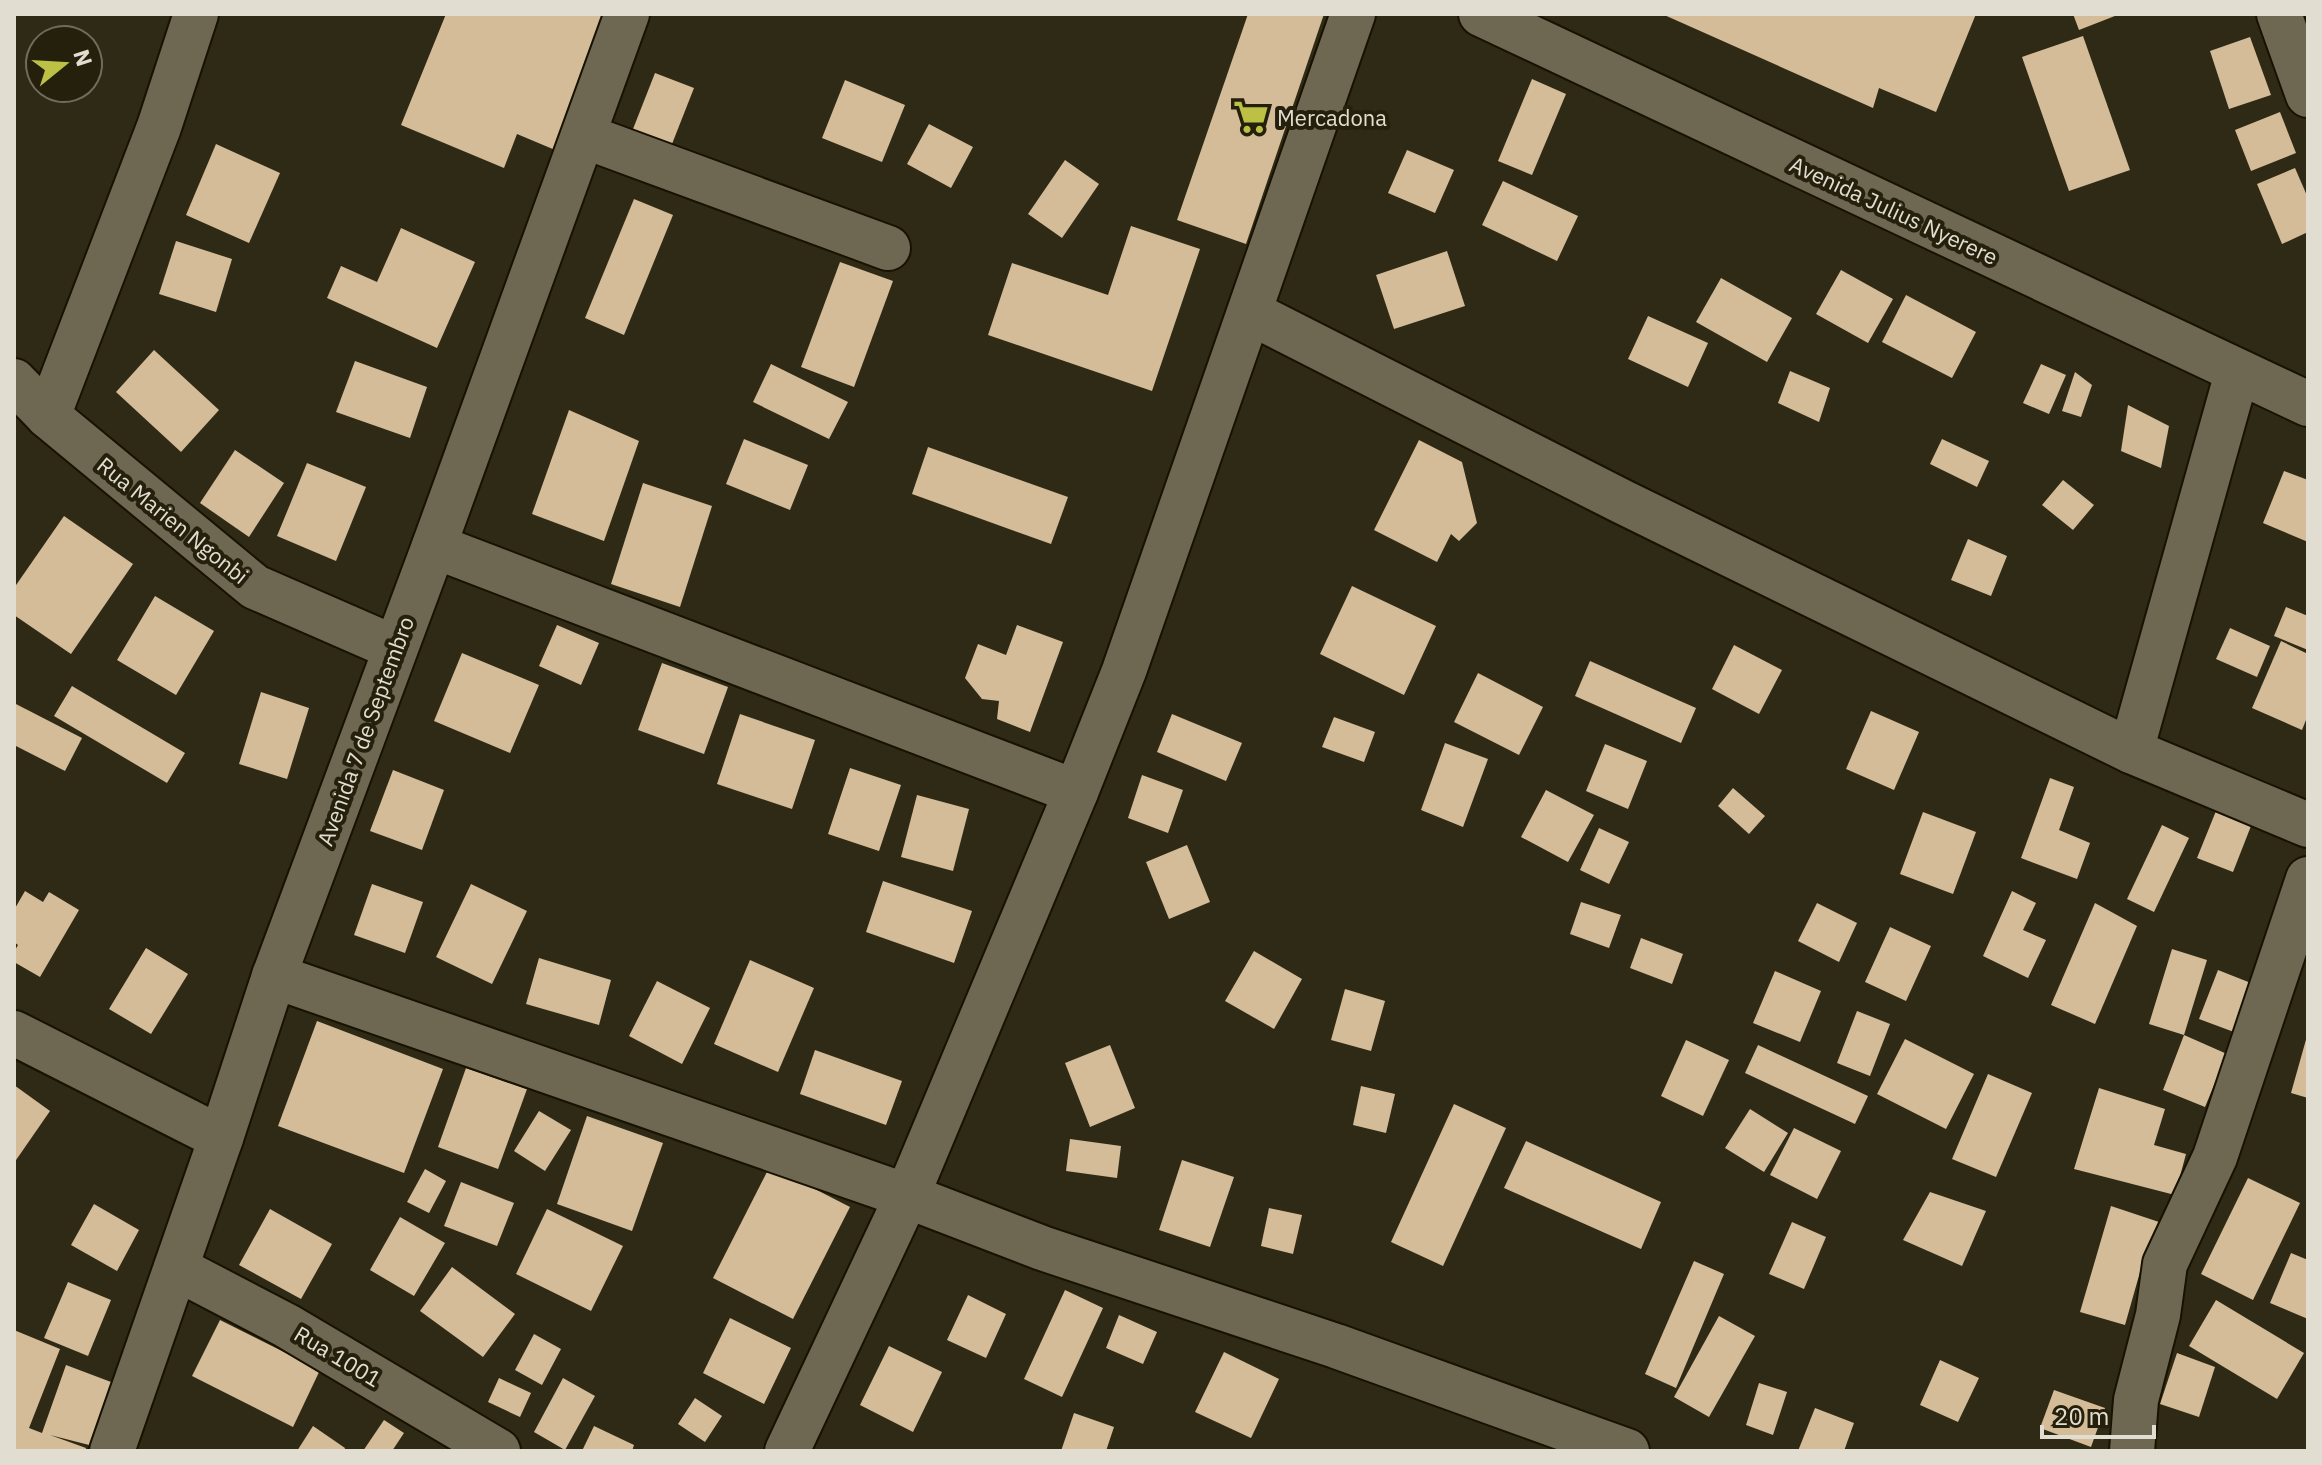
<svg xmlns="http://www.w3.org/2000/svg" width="2322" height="1465" font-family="'IBM Plex Sans',sans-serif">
  <rect width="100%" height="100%" fill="#2f2a15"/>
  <g fill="#d5bc99">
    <path d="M446,14H625L567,155L517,134L504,168L401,125Z"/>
    <path d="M1248,14H1324L1246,244L1177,220Z"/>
    <path d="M1662,14H1976L1936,112L1879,88L1873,108Z"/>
    <path d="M2073,14H2120L2079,30Z"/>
    <path d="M2083,36L2130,170L2069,191L2022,57Z"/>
    <path d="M2250,37L2271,95L2229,109L2210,51Z"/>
    <path d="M655,73L694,88L672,144L633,129Z"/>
    <path d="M1532,79L1566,94L1532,175L1498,161Z"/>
    <path d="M845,80L905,105L882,162L822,138Z"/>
    <path d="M2280,112L2296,153L2251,171L2235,130Z"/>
    <path d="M929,124L973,147L951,188L907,164Z"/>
    <path d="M216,144L280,173L249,243L186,215Z"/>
    <path d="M1407,150L1454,170L1435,213L1388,193Z"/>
    <path d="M1065,160L1099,184L1062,238L1028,214Z"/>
    <path d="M2295,168L2308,198V232L2282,244L2257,184Z"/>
    <path d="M1503,181L1578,216L1557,261L1482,225Z"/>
    <path d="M634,199L673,215L624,335L585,318Z"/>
    <path d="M1131,226L1200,249L1152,391L988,335L1012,263L1108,295Z"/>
    <path d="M401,228L475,262L437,348L327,298L341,266L377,282Z"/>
    <path d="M176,241L232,259L216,312L159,294Z"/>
    <path d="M1447,251L1465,306L1394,329L1376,275Z"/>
    <path d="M840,262L893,281L854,387L801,367Z"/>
    <path d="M1841,270L1893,299L1868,343L1816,314Z"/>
    <path d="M1721,278L1792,318L1767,362L1696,322Z"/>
    <path d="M1906,295L1976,332L1952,378L1882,342Z"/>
    <path d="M1648,316L1708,343L1688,387L1628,359Z"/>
    <path d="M154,350L219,410L181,452L116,392Z"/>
    <path d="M355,361L427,387L410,438L336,412Z"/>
    <path d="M771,364L848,402L829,439L753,402Z"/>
    <path d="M2041,364L2066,375L2049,414L2023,403Z"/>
    <path d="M1790,371L1830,388L1819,422L1778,403Z"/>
    <path d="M2075,372L2092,385L2081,417L2062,411Z"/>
    <path d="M2128,405L2169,426L2161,468L2121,451Z"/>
    <path d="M569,410L639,441L604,541L532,514Z"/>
    <path d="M744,439L808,465L790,510L726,484Z"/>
    <path d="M1942,439L1989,461L1977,487L1930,464Z"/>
    <path d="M1419,440L1462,462L1477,523L1459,541L1451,534L1437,562L1374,530Z"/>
    <path d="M928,447L1068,497L1051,544L912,494Z"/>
    <path d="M235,450L284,483L249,537L200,503Z"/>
    <path d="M307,463L366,487L336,561L277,536Z"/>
    <path d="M2284,471L2308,480V542L2263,523Z"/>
    <path d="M2063,480L2094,505L2073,530L2042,505Z"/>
    <path d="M643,483L712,506L680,607L611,584Z"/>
    <path d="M64,516L133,564L71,654L14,615V588Z"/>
    <path d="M1968,539L2007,556L1991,596L1951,580Z"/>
    <path d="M1352,586L1436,626L1404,695L1320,654Z"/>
    <path d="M155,596L214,631L176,695L117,660Z"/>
    <path d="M2286,607L2308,616V650L2274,636Z"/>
    <path d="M557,625L599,643L581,685L539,666Z"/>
    <path d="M1017,625L1063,642L1030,732L997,719L999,701L982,699L965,678L978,644L1006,655Z"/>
    <path d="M2230,628L2270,646L2257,677L2216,659Z"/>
    <path d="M2281,641L2308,654V715L2302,730L2252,708Z"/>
    <path d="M1734,645L1782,670L1759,714L1712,689Z"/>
    <path d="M462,653L539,685L510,753L434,721Z"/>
    <path d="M1590,661L1696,708L1681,743L1575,696Z"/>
    <path d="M662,663L728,687L704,754L638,730Z"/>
    <path d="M1478,673L1543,707L1519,755L1454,722Z"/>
    <path d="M72,686L185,753L167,783L54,716Z"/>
    <path d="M261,692L309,708L287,779L239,764Z"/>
    <path d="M14,703L82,738L65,771L14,745Z"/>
    <path d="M1871,711L1919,732L1894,790L1846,769Z"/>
    <path d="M740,714L815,740L792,809L717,784Z"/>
    <path d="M1172,714L1242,743L1226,781L1157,752Z"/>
    <path d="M1334,717L1375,732L1364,762L1322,747Z"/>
    <path d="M1445,743L1488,759L1463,827L1421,810Z"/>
    <path d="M1605,744L1647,761L1628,809L1586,791Z"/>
    <path d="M850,768L901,785L879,851L828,834Z"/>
    <path d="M393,770L444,790L422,850L370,831Z"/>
    <path d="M1142,775L1183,790L1168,833L1128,818Z"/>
    <path d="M2050,778L2074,787L2059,830L2090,843L2077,879L2021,858Z"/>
    <path d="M1733,788L1765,816L1749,834L1718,806Z"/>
    <path d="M1546,790L1594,815L1568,862L1521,837Z"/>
    <path d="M917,795L969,809L953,871L901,857Z"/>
    <path d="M2216,811L2251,826L2233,872L2197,858Z"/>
    <path d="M1923,812L1976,832L1953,894L1900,874Z"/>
    <path d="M2162,825L2189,838L2154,912L2127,899Z"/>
    <path d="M1599,828L1629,842L1609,884L1580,870Z"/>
    <path d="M1187,845L1210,902L1169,919L1146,862Z"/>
    <path d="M883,881L972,911L954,963L866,932Z"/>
    <path d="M372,884L423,902L405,953L354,935Z"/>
    <path d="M471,884L527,911L492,984L436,957Z"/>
    <path d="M25,891L43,902L49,892L79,910L40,977L14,962V952L18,945L14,942V910Z"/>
    <path d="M2012,891L2036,903L2023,930L2046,940L2028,978L1983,956Z"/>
    <path d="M1581,902L1621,915L1609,948L1570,934Z"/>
    <path d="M1817,903L1857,923L1839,962L1798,941Z"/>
    <path d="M2095,903L2137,926L2095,1024L2051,1005Z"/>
    <path d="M1890,927L1931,946L1906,1001L1865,982Z"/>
    <path d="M1641,938L1683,954L1672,984L1630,968Z"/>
    <path d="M146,948L188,974L151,1034L109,1009Z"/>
    <path d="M2172,949L2207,960L2184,1035L2227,1054L2205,1107L2163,1090L2184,1035L2149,1024Z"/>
    <path d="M1254,951L1302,979L1274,1029L1225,1001Z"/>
    <path d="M539,958L611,980L599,1025L526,1004Z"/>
    <path d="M750,960L814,988L778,1072L714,1044Z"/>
    <path d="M2218,970L2261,987L2242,1035L2199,1019Z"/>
    <path d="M1775,971L1821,991L1800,1042L1753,1023Z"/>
    <path d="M657,981L710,1008L682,1064L629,1036Z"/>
    <path d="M1345,989L1385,1001L1371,1051L1331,1040Z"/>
    <path d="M1857,1011L1890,1024L1870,1076L1837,1063Z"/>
    <path d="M317,1021L443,1069L404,1173L278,1126Z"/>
    <path d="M2307,1036H2308V1098L2291,1093Z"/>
    <path d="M1905,1039L1974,1074L1946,1129L1877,1094Z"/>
    <path d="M1686,1040L1729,1060L1703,1116L1661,1096Z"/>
    <path d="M1110,1045L1135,1108L1090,1127L1065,1063Z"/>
    <path d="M1758,1045L1868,1096L1855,1124L1745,1073Z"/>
    <path d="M815,1050L902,1081L886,1125L800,1094Z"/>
    <path d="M466,1068L527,1089L498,1169L438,1147Z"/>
    <path d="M1988,1074L2032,1093L1996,1177L1952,1159Z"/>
    <path d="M14,1085L50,1111L14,1163Z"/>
    <path d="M1361,1086L1395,1094L1386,1133L1353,1125Z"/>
    <path d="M2099,1088L2165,1109L2154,1145L2186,1154L2175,1195L2074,1169Z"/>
    <path d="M1454,1104L1506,1128L1443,1266L1391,1242Z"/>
    <path d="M1750,1109L1788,1133L1764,1172L1725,1148Z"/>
    <path d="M539,1111L571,1130L545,1171L514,1151Z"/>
    <path d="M587,1116L663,1143L632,1231L557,1204Z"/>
    <path d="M1794,1128L1841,1151L1817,1199L1770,1175Z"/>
    <path d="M1070,1139L1121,1146L1117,1178L1066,1171Z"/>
    <path d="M1526,1141L1661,1202L1641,1249L1504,1188Z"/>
    <path d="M1182,1160L1234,1177L1210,1247L1159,1230Z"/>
    <path d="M770,1166L850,1207L793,1319L713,1278Z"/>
    <path d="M425,1169L446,1181L429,1213L407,1202Z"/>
    <path d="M2248,1178L2300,1203L2253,1300L2201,1274Z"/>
    <path d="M461,1182L514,1203L497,1246L444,1226Z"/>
    <path d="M1930,1192L1986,1211L1962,1266L1903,1240Z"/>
    <path d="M94,1204L139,1230L117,1271L71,1245Z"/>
    <path d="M2111,1206L2162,1223L2145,1274L2140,1272L2125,1325L2080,1312Z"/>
    <path d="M1269,1208L1302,1215L1293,1254L1261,1246Z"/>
    <path d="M270,1209L332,1244L301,1299L239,1265Z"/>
    <path d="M547,1209L623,1246L591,1311L516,1274Z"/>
    <path d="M400,1217L445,1243L414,1296L370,1270Z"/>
    <path d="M1792,1222L1826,1237L1804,1289L1769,1274Z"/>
    <path d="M2291,1253L2308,1260V1319L2270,1303Z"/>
    <path d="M1694,1261L1724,1274L1676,1388L1645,1374Z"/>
    <path d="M452,1267L515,1314L483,1357L420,1311Z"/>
    <path d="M68,1282L111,1300L88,1356L44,1338Z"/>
    <path d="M1065,1290L1103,1308L1062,1397L1024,1379Z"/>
    <path d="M968,1295L1006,1314L986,1358L947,1340Z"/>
    <path d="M2216,1300L2304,1353L2277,1399L2189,1346Z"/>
    <path d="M1119,1315L1157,1332L1143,1364L1106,1348Z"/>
    <path d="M1719,1316L1755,1336L1709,1417L1674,1397Z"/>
    <path d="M730,1318L791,1348L764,1404L703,1373Z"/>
    <path d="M220,1320L320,1370L293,1427L192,1376Z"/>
    <path d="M14,1330L60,1349L29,1428L42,1433L66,1365L119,1385L97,1447L50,1435L86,1448L85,1451H14Z"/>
    <path d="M534,1334L561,1349L542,1385L515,1370Z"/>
    <path d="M889,1346L942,1372L913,1432L860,1405Z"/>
    <path d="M1224,1352L1279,1379L1251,1438L1195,1412Z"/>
    <path d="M2177,1353L2215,1367L2199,1417L2160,1404Z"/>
    <path d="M1940,1360L1979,1378L1958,1422L1920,1405Z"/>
    <path d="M499,1378L531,1393L520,1417L488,1402Z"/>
    <path d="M563,1378L595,1396L565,1450L534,1432Z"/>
    <path d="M1759,1383L1787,1392L1773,1435L1746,1425Z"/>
    <path d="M2054,1390L2105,1408L2091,1447L2040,1428Z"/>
    <path d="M695,1398L722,1416L705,1442L678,1424Z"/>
    <path d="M1815,1408L1854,1423L1844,1451H1798Z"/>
    <path d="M1074,1413L1114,1427L1106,1451H1061Z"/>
    <path d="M384,1420L404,1433L392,1451H363Z"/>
    <path d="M313,1426L345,1448L344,1451H297Z"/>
    <path d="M594,1426L634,1445L632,1451H582Z"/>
  </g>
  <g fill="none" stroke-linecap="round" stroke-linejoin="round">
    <g stroke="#171201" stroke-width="48">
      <g id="minor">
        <path d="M1481,14L2308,404"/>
        <path d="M2279,14L2308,95"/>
        <path d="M584,136L888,248"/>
        <path d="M1251,313L1623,502L2131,751L2308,825"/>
        <path d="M14,381L48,416L255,587L395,648"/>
        <path d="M48,416L159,127L196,14"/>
        <path d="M434,546L1076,792"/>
        <path d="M2131,751L2237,373"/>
        <path d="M274,976L907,1196L1042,1248L1336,1346L1627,1451"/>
        <path d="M14,1033L221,1138"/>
        <path d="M176,1268L287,1326L498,1451"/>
        <path d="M112,1451L221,1138L274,976L434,546L627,14"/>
        <path d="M787,1451L907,1196L1076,792L1124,671L1353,14"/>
        <path d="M2132,1451L2136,1400L2158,1315L2165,1264L2215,1157L2308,879"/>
      </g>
    </g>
    <use href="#minor" stroke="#6e6852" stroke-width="44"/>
  </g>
  <defs>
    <g id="supermarket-bare" transform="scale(2.76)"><path d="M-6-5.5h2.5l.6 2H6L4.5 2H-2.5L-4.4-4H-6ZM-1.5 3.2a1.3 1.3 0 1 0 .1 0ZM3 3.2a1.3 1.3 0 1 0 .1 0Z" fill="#bcc044" stroke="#25200c" stroke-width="2.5" paint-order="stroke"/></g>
  </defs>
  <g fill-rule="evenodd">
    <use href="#supermarket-bare" x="1251" y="117"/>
  </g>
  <g text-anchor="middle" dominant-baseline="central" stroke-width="8" stroke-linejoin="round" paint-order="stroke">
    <g font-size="22" fill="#e1ded1" stroke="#25200c" text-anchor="start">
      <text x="1277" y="117">Mercadona</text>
    </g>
    <g font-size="22" fill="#e1ded1" stroke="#25200c">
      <text transform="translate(1894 210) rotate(25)">Avenida Julius Nyerere</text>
      <text transform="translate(173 520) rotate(39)">Rua Marien Ngonbi</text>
      <text transform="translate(365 731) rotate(-70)">Avenida 7 de Septembro</text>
      <text transform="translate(338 1356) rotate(31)">Rua 1001</text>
    </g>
  </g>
  <rect width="2322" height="1465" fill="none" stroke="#e1ded1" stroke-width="32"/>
  <g transform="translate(64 64) rotate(72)"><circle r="38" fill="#25200c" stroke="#706c5b" stroke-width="2"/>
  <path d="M0-6L14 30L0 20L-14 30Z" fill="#bcc044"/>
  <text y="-12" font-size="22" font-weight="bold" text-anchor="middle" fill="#e1ded1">N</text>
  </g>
  <path d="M2042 1425v12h112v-12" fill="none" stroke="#e1ded1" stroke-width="4"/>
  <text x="2054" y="1425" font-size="24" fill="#e1ded1" stroke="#25200c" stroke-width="6" paint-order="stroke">20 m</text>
</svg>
